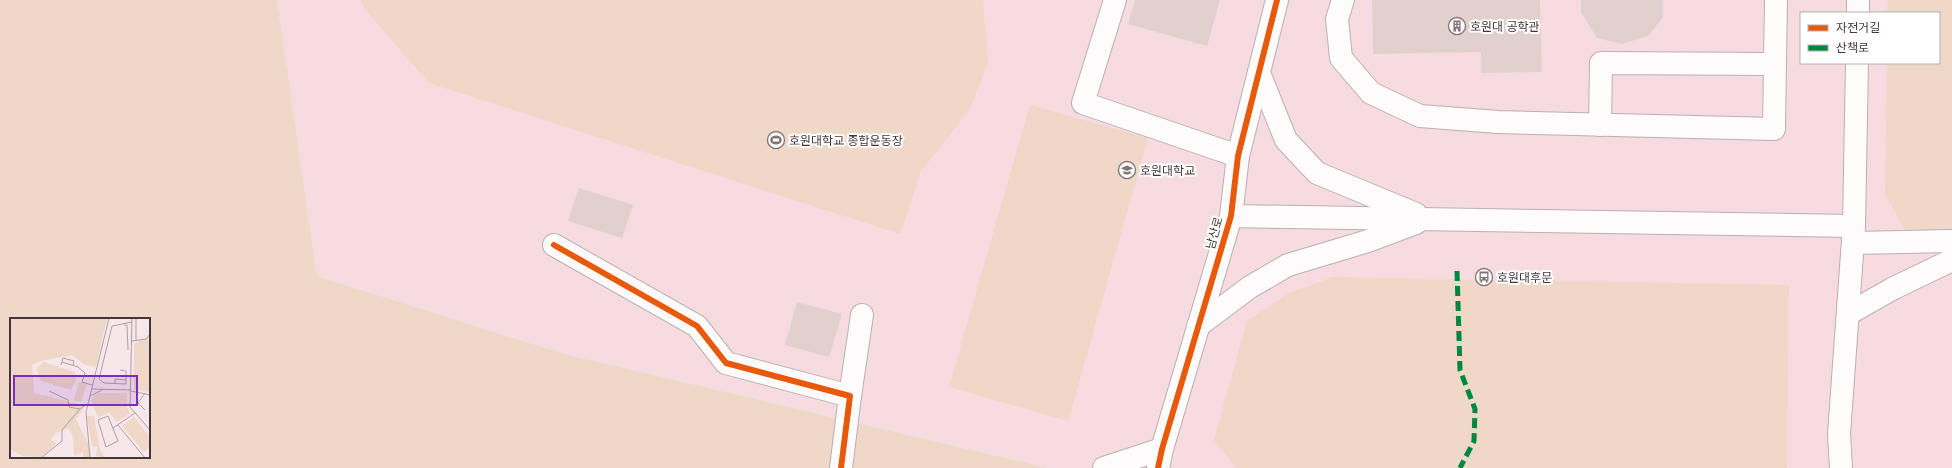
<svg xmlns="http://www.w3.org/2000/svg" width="1952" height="468" font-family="Quicksand,'Noto Sans KR',sans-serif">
  <rect width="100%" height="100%" fill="#f8e7ea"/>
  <path fill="#f6dbe0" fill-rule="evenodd" d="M277,0H1952V468H1048L564,354L317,276ZM1801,13H1939V63H1801Z"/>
  <g fill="#efd8c7" fill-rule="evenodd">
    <path d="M0,0H277L317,276L564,354L1048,468H0ZM11,319H149V457H11Z"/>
    <path d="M361,0H983L988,62L970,109L921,171L900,234L429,83L364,8Z"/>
    <path d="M1888,0H1952V228L1908,236L1885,194L1887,63H1939V13H1887Z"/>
    <path d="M1030,105L1148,138L1068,421L949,387Z"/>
    <path d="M1332,277L1789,285L1787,468H1236L1214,440L1247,321L1288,294Z"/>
  </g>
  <g fill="#e1d0cd">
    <path d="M1135,0H1220L1207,46L1128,24Z"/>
    <path d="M1372,0H1540L1542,72L1481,73V52L1373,54Z"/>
    <path d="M1581,0H1663V17L1648,36L1622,44L1597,38L1581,12Z"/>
    <path d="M579,188L633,205L622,238L568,221Z"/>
    <path d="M797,302L842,314L829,357L785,345Z"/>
  </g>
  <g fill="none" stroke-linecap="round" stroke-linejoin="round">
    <g stroke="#bdafb1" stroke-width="24">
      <g id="minor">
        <path d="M1115,0L1083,103L1238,156"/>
        <path d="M1343,0L1337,19L1341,58L1371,93L1420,116L1498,122L1774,129L1776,0"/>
        <path d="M1858,13V0"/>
        <path d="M1259,73L1286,140L1317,173L1416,214"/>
        <path d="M1600,125L1601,63L1775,64"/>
        <path d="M1231,216L1854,226"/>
        <path d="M1853,243L1952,241"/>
        <path d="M554,245L697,326L726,363L850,396L841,468"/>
        <path d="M1848,314L1892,289L1952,260"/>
        <path d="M1198,326L1250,287L1288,265L1368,241L1416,223"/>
        <path d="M850,396L862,315"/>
        <path d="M1104,468L1162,449"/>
        <path d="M1158,468L1162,449L1231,216L1238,156L1277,0"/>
        <path d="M1841,468L1839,434L1854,226L1857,63"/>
      </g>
    </g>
    <use href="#minor" stroke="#fefbfc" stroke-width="22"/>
    <path stroke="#00873e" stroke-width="5" stroke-dasharray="10 5" stroke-linecap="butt" d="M1457,271L1460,370L1475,409L1474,441L1460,468"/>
    <g stroke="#fff" stroke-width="8">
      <g id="cycleway">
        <path d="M554,245L697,326L726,363L850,396L841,468"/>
        <path d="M1158,468L1162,449L1231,216L1238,156L1277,0"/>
      </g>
    </g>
    <use href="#cycleway" stroke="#e8590c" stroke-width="6"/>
  </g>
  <defs>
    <g id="building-ring" transform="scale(0.9)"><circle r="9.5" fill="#fff" stroke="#847477" stroke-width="1.5"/><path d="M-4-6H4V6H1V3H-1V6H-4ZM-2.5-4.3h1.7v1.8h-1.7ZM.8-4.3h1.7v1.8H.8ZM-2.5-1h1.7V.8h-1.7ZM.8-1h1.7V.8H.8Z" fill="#847477"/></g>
    <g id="stadium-ring" transform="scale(0.9)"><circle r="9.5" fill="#fff" stroke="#847477" stroke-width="1.5"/><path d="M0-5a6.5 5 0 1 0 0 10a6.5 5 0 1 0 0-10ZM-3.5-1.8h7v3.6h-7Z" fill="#847477"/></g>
    <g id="university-ring" transform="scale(0.9)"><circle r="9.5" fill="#fff" stroke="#847477" stroke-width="1.5"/><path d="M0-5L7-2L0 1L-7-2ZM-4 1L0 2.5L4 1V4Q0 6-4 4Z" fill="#847477"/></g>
    <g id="bus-ring" transform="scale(0.9)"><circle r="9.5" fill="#fff" stroke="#847477" stroke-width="1.5"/><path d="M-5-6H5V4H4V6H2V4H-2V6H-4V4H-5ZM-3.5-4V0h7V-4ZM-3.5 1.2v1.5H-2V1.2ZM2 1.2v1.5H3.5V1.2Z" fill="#847477"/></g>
  </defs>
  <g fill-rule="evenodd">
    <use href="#building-ring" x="1457" y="26"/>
    <use href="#stadium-ring" x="776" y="140"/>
    <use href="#university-ring" x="1127" y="170"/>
    <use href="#bus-ring" x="1484" y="277"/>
  </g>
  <g text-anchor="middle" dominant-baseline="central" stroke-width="4" stroke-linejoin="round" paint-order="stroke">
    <g font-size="12" fill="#453639" stroke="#fff" text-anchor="start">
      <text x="1470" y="26">호원대 공학관</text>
      <text x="789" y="140">호원대학교 종합운동장</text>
      <text x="1140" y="170">호원대학교</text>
      <text x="1497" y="277">호원대후문</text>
    </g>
    <g font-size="12" fill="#453639" stroke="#fff">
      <text transform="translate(1214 233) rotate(-74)">남산로</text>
    </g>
  </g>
  <g transform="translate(10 318)">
    <rect width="140" height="140" fill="#f8e7ea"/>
    <path d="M0,0H97L86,49L75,47L62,37L30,43L22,47L24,75L75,88L66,101L79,128V140H73V134L64,138L63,119L59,110L46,115L41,121L46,126L31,139L12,138L0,131ZM140,18V74L124,72V26ZM34,44L65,54L66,61L61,72L31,63L26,51ZM69,64L77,66L71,84L64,82ZM88,75H117V89L120,95L107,104L99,94L89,100L81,85L83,78ZM77,98H84L90,131L95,140L86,138L87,129L82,128ZM124,99L140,119V129L134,134L112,108Z" fill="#efd8c7"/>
    <path fill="none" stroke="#b0a0a3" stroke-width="1" d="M122,0L120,89L140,112M126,0V23M114,7H117L118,32M122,23L136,21L140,16M52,44L68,49L75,55L72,64L82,67M51,47L53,40L64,43L63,47M110,52L116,53V66L94,65L89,61L102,8L122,4M105,65V61L116,62M82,71L121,72M39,73L58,82L59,89L70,91L77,86M121,73L140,77M135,75L128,85L135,92M80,78L92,72M98,98L108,123L96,129L88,102ZM108,107L135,140M103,110L125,95M17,140H31L52,123V112L70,91M80,140L76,94L99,0"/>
    <path fill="#7b2cbf" fill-opacity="0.15" stroke="#7b2cbf" stroke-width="2" d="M4,58H127V87H4Z"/>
    <rect width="140" height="140" fill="none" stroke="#453639" stroke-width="2"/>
  </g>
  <rect x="1800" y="12" width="140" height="52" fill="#ffffff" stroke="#b5afb0"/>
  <rect x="1808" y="25" width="20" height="6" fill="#e8590c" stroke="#b5afb0"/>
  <text x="1836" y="32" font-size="12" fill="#453639">자전거길</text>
  <rect x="1808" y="45" width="20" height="6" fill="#00873e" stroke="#b5afb0"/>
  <text x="1836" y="52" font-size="12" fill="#453639">산책로</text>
</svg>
